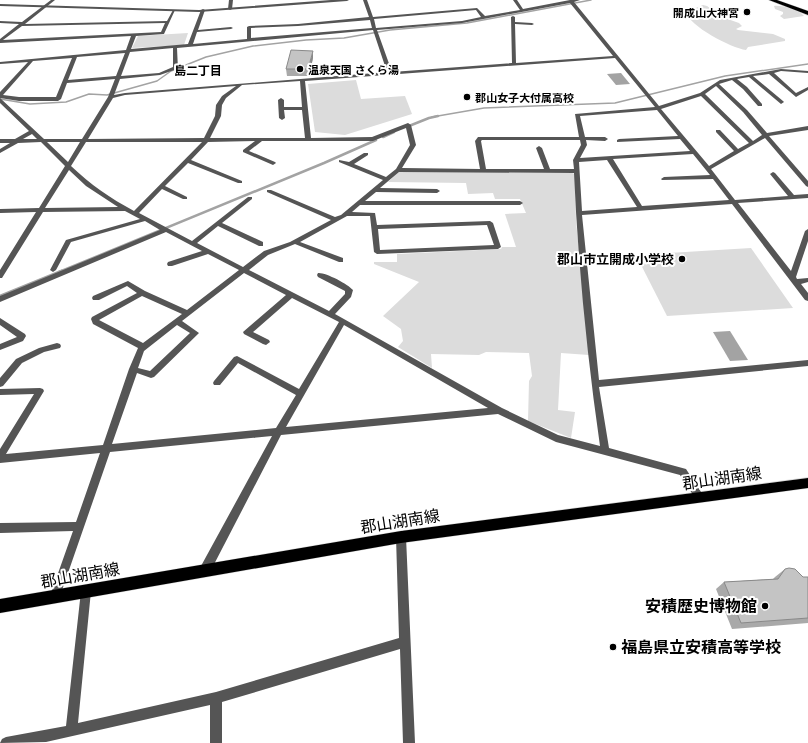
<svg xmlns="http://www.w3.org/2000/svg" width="808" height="743" font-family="'Noto Sans','Noto Sans JP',sans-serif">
  <rect width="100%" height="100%" fill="#fff"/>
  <g fill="#dcdcdc">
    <path d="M703,5L707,6L714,11L713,13L716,15L739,23L742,26L736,29L738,30L773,34L785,39V41L748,47L746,50C731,48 689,26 686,12Z"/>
    <path d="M774,6C782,5 799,10 804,16L784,19L780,16L783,14V12L775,9Z"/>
    <path d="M188,33L184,45L132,48L138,36Z"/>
    <path d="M356,80L361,99L405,96L412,114L345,135L315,132L308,84Z"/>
    <path d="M400,171L572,173L575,174L576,221L589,355L561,353L558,410L575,412L571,438L528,421L529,381L532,376L529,353L486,352L479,355L431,354L432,368L398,347L403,341L401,329L383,316L419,282L374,264V262H397V254L501,249L502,247H516L505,214L526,213L520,199H495L493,193L468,194L466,183L388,182Z"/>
    <path d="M751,248L793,308L667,316L636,255Z"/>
  </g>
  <g fill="#a3a3a3">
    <path d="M621,73L630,84L616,85L607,74Z"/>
    <path d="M730,331L748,360L730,361L713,332Z"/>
  </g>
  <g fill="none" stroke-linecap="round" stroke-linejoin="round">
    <g stroke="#a3a3a3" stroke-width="1.5">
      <path d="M0,99L30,104L66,102L89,94L107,95L157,81L171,71L206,57L253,46L306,40L344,38L390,30L467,23L591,0"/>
      <path d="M432,117L484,108L615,103L725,76L808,64"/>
    </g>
    <g stroke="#a3a3a3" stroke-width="2.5">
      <path d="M409,126L429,118L438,116"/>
      <path d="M383,137L394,132"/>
      <path d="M59,272L324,163L376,140"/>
    </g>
    <path stroke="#a3a3a3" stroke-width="3" d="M0,296L62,271"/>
    <g stroke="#dbdbdb" stroke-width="1">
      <path id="primary" d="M808,478V488L401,543L0,613V599L401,531Z"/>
    </g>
    <g stroke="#dbdbdb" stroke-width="1">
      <path id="trunk" d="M769,0H777L808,11V15Z"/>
    </g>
    <g fill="#555" fill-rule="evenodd">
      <path d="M51,0H55L25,24L167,21L173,10H175L164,34L136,36L131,49L188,44L201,10L203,9L205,10L198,30L231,27L233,28L231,29L197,32L193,44L247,39V27L249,26L298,24L369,17L363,0H367L373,17L477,8L485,16L520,10L513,0H517L523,9L570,0H580L574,2L659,106L700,93L720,80L781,69L808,71V73L781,71L774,73L796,93L808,87V90L796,97L769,74L753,76L783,101L784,102L781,104L749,77L737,79L747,87L762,104V106H758L743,89L732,80L719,84L747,110L767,133L808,126V130L769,136L808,181V187L806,186L765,138L711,169L735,200L788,196L770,174L773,172L775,173L794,195L808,194V198L738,203L791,271L805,231L808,229V241L796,277L797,279L808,278V282L801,284L808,293V301L805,300L732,204L582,215L599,380L808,360V366L599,387L609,448L686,469L705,498L703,501L700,502L697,501L680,475L556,442L498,414L281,435L209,574L205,575L201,574L200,570L201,566L272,436L110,452L60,596L59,600L55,601L51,600L50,596L73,531L0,533V523L76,522L100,453L0,463V449L34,394L0,395V389L40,388L43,389L44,391L6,454L103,445L129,369L138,348L93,324L91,319L92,317L137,293L127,286L99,300H93L92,298L93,296L128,281L145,291L187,310L239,270L208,254L172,266H168L167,264L168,262L202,251L166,232L0,302V296L160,230L145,221L71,242L56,270L53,272L50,270L66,240L140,219L125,211L43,212L2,278H0V270L36,212L0,213V209L39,208L65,166L41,142L18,143L0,153V149L10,143H0V139H15L29,131L0,103V92L28,62L0,64V62L126,50L131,36L0,43V39L19,24L0,23V21L22,22ZM570,3L613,56L516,63L515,24L532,25L534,24L532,23L515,22V17L513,16L511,17L512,63L392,72L377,30L462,23ZM476,10L481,17L462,21L376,28L374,19ZM370,20L372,28L251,38V28L298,26ZM165,23L161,32L3,40L22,26ZM373,30L387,72L125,93L114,95L120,79L160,75L174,70H178L177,48ZM173,48V67L159,73L121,76L130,52ZM125,53L116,76L68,80L77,57ZM72,58L56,97H19L3,95L33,61ZM615,58L655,107L575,114L579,137H478L475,141L480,169L402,168L416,145L411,125L408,123L372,137L311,138L305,81ZM115,79L108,97L82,139H44L0,98L19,101H58L61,99L67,83ZM300,81L302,107H284V100L281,98L278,100L279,118L282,120L285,118L284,110H302L305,138H210L221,116L222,105L226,98L242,85ZM236,86L222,96L216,105L215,116L204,138L88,139L113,98L125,95ZM716,86L743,112L762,135L753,141L705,94ZM701,96L749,143L738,149L720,130H716V132L734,151L709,166L661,109ZM657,110L678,136L619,139L617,140V142L680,139L690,151L580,158L587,145L586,140L605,141L608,139L605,137H585L580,116ZM406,128L410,145L396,169L386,177L354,164L368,155V153H364L349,162L339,160V162L383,180L341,215L335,217L271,190H267V192L331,220L290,242L264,251L243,267L197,243L218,226L259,246H263V242L222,223L252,199V197H248L192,241L139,213L162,189L183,199H187V197L165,186L188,163L238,183H242V181L191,160L208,142L255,141L243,150V152L273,165L276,163L275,162L249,151L262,141H373ZM32,134L37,139H23ZM482,140H580L581,145L573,160L574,169H550L542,148L539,146L536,148L544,169H486L481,141ZM47,142H80L68,162ZM86,142H202L134,211C110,198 91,185 71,166ZM693,154L710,175L664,177L661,179L662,180L713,179L729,200L642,206L613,159ZM607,160L637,207L582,211L579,162ZM69,170L86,186L118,207L45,208ZM399,172L574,173C578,264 587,356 600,446L558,435L502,408L335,314L351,297L353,290C348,284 325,272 318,273L317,275L318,277L345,291V294L329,311L249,270L268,255L295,244L339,262H343V258L300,242L347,216H370L374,252L377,254L498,249L501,247L493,223L490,221L377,225L375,213L352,212L360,205H520L523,203L520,201H365L376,192L437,193L440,191L437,189L380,188ZM487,225L494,245L380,250L378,229ZM244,273L286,295L243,332L244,334L263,344L266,345L270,342L269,340L253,332L292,298L339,322L299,389L237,356L234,357L214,381L213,383L214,385H220L238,363L296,395L276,428L112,444L137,373L151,378L154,377L199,333L182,321ZM142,296L182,314L143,343L99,320ZM177,325L190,333L150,371L138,368L144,351ZM344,325L488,408L286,427Z"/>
      <path d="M229,0H233L232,9L230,10L228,9Z"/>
      <path d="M0,318L25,334L26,336L23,341L0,350V344L17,337L0,325Z"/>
      <path d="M57,343L60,344L61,346L60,348L44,352L22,363L3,386L0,387V378L16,359L39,348Z"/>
      <path d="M401,532L404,534L406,537L415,743H403L400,649L222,702V743H210V705L46,742L0,743L2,739L6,737L66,726L81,591L82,587L86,586L90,587L91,591L78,723L216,692L399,638L396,537L398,534Z"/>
    </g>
    <path fill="#555" fill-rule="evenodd" d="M331,0H349L347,1L199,12L0,6V4L199,10Z"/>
    <use href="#primary" fill="#000" fill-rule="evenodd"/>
    <use href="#trunk" fill="#000" fill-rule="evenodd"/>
  </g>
  <g fill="#a9a9a9">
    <path d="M313,58L309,76H287L286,69Z"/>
    <path d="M785,569L803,577H808V623L732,629L716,589L724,582L773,579L775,577Z"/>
  </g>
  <path fill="#898989" d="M313,51V58L309,76L308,69Z"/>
  <g fill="#c4c4c4" stroke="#898989">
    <path d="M291,50L313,51L308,69H286Z"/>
    <path d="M789,568L795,569L803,577H808V618L741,623L724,582L778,579L785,569Z"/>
  </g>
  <g fill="#000" stroke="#fff" stroke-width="1.5">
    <circle cx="747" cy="12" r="4"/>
    <circle cx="300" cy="69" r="4"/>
    <circle cx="467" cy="97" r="4"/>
    <circle cx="682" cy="259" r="4"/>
    <circle cx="765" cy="606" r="4"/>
    <circle cx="613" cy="647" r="4"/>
  </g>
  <g text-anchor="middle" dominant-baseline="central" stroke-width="4" stroke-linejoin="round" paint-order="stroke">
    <g font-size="11" font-weight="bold" fill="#000" stroke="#fff" text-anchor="start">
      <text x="739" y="12" text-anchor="end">開成山大神宮</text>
      <text x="308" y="69">温泉天国 さくら湯</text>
      <text x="475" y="97">郡山女子大付属高校</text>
    </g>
    <g font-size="12" font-weight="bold" fill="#000" stroke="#fff">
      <text x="198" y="70">島二丁目</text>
    </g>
    <g font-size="13" font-weight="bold" fill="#000" stroke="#fff" text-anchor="end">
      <text x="674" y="259">郡山市立開成小学校</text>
    </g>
    <g font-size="16" fill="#000" stroke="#fff">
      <text transform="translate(722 478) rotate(-8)">郡山湖南線</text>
      <text transform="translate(400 521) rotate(-9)">郡山湖南線</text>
      <text transform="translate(80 575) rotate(-10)">郡山湖南線</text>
    </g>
    <g font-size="16" font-weight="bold" fill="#000" stroke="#fff" text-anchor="end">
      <text x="757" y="606">安積歴史博物館</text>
      <text x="621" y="647" text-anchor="start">福島県立安積高等学校</text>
    </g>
  </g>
</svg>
